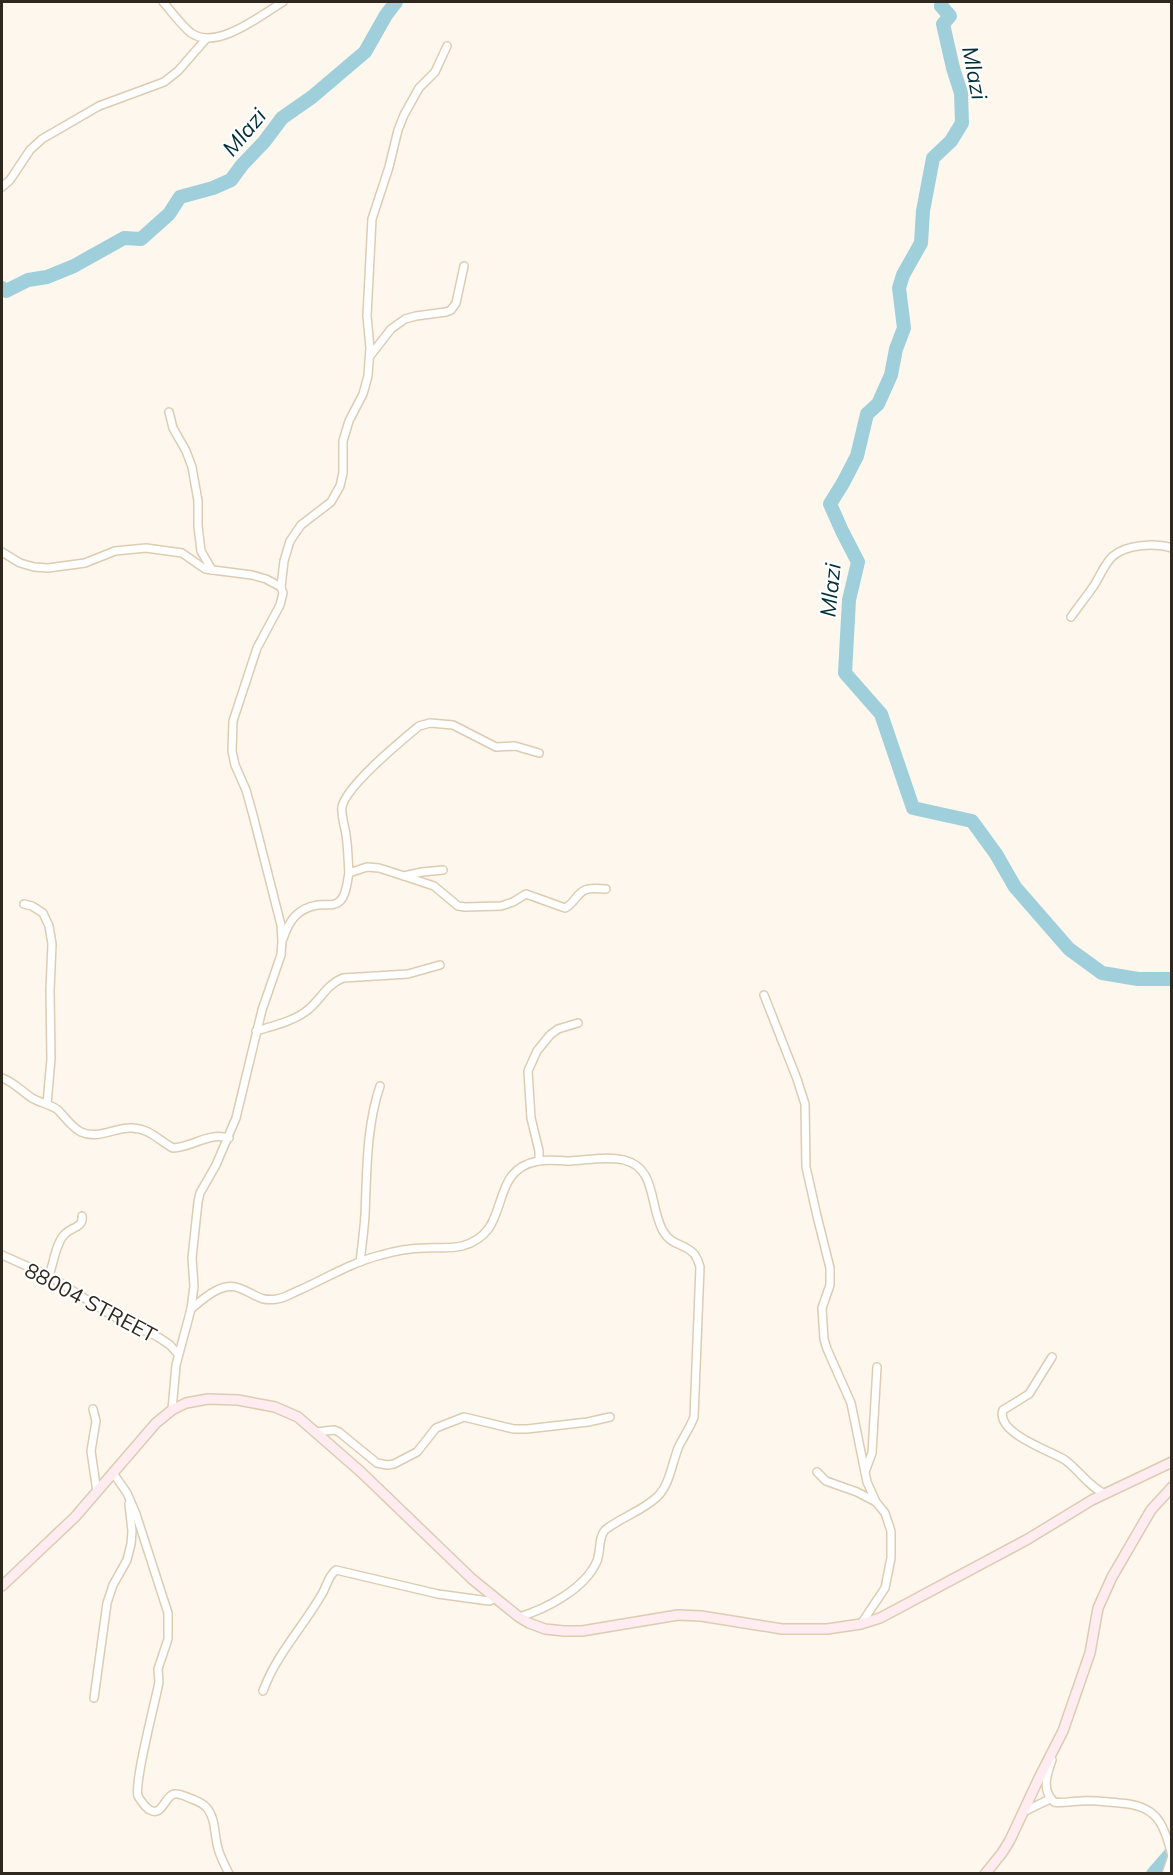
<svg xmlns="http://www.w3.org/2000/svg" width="1173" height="1875" font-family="Mulish,sans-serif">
  <rect width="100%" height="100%" fill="#fef7ed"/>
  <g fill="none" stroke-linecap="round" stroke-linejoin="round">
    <g stroke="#9fcfdb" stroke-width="14">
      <path d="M942,2L941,6L950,16L943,24L953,68L961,93L962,123L951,141L933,158L923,211L921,243L903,275L899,288L904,328L896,349L891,375L878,404L867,414L857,456L843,483L830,504L842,531L858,562L849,600L845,673L881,714L913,808L972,821L996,854L1015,887L1069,949L1102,973L1138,979H1172"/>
      <path d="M2,288L6,291L28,280L47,277L74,266L124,238L141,239L169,214L180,197L213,188L231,180L242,165L264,142L282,118L312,97L365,52L386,15L396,2"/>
      <path d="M1153,1874L1172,1852"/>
    </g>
    <g stroke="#ddccb2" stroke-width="10">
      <g id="street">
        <path d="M163,2C172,12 181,25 191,33C217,51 261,15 283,2"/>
        <path d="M2,187L10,180L30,150L42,139L99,106L164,82L178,71L206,39"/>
        <path d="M370,356L391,329L405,319L416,316L446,312L451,310L456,303L464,266"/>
        <path d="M169,412L173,428L186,451L192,467L198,501V526L201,551L212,570"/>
        <path d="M2,552L20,563L34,567L48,568L85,563L115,551L146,548L182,553L205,569L252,575L266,579L281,587"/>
        <path d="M1071,617C1078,607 1086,597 1093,587C1100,577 1104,564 1113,556C1127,544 1156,543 1172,548"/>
        <path d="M349,873C348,860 348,847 346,835C345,826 341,817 342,807C346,786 401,741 419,726L430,723L453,725L496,747L515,746L539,753"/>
        <path d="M404,876L434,886L458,906L465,907L501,906L513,902L526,894L565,908C574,904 576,894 585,890C591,887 600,889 606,889"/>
        <path d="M24,904L32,906L43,913L49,926L52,944L50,990L51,1059L47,1104"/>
        <path d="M283,939C289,920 298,908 318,905C326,904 335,907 341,900C347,893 347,881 349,873L367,867L379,868L404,876L422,872L443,870"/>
        <path d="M764,995L797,1079L805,1104L806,1167L817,1216L830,1268V1285L822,1308L824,1339L827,1349L851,1403L867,1482L876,1502L885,1513L891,1531V1558L885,1588L861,1624"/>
        <path d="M256,1031C272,1026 291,1022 305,1012C320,1002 325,985 343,978L408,974L440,965"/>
        <path d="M2,1078C14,1082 21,1091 32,1098C40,1103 50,1104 58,1110C65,1117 72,1128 81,1132C98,1140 115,1127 132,1128C151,1129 158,1140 173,1148C193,1147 208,1132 229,1138"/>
        <path d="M539,1161V1151L531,1118L528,1071L537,1051L550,1035L558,1029L578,1023"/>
        <path d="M2,1255L49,1276L113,1316L158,1337L170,1345L178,1354"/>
        <path d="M360,1262C362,1246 364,1231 365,1215C367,1171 366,1128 380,1086"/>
        <path d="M49,1276C53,1265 56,1243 64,1235C70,1227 84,1228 82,1216"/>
        <path d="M191,1309C203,1299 222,1281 239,1288C254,1293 259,1302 277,1299C285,1298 294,1292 302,1289C328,1277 353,1262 381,1255C395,1251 411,1248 425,1248C437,1247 450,1249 462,1246C515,1232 485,1171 538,1161C548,1159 560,1161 570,1161C588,1160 607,1156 624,1160C657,1168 649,1206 663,1231C672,1247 686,1243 695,1255C697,1258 699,1263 700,1267L694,1417C690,1428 684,1436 679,1446C672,1462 670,1485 657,1497C642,1511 622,1517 605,1530C598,1538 601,1551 597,1561C585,1589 546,1609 519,1617"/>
        <path d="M1052,1357L1029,1394L1003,1410C995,1433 1051,1451 1065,1460C1080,1471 1088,1486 1105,1494"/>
        <path d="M93,1409L96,1421L91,1451L97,1492"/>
        <path d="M172,1410L176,1365L191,1309L194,1286L192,1258L198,1202L200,1193L216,1165L236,1118L262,1010L281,955L282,941L281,925L253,815L246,790L235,765L232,751L233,721L257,648L280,605L283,593L281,587L284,561L290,541L301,525L331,502L340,486L343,473V441L349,421L363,394L368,376L370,348L367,316L372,219L389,167L398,130L404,115L419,88L435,72L447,46"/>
        <path d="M316,1432L334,1430L339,1432L377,1463L387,1465L394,1464L417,1452L436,1428L464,1417L514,1429H527L588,1422L610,1417"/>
        <path d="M817,1472L826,1481L857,1492L876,1502"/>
        <path d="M865,1472L872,1453L877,1367"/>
        <path d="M113,1473L127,1493L136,1514L168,1613V1639L158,1669L159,1682C155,1703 134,1782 138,1796C140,1800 146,1808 150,1810C162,1817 165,1796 174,1794C180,1793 186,1797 192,1799C197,1801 203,1803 207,1808C216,1819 214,1835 218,1848C220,1857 225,1865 229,1874"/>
        <path d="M263,1691C276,1655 303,1627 322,1594C327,1586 328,1576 336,1570L438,1594L489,1601L495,1599"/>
        <path d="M94,1698L107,1603L113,1585L127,1560L131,1544L132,1531L129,1504"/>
        <path d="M1052,1760C1047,1775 1041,1789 1054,1802C1063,1804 1072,1801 1081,1801C1094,1800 1106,1802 1119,1803C1156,1805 1164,1822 1172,1856"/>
        <path d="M1023,1812L1050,1799"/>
        <path d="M1166,1874L1172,1856"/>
      </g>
    </g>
    <g stroke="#ddccb2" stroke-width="12">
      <g id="secondary">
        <path d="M2,1586L75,1517L156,1423L172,1410L186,1403L208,1399L238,1400L275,1407L298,1417L361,1472L472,1579L519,1617L529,1623L545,1629L564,1631H582L678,1615L701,1616L782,1629H827L861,1624L880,1618L897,1609L1028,1539L1092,1500L1172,1462"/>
        <path d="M985,1874L1002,1853L1010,1840L1039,1778L1063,1731L1090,1653L1098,1608L1112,1577L1151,1510L1172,1487"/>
      </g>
    </g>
    <use href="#street" stroke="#fff" stroke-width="7"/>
    <use href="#secondary" stroke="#feecf1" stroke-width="9"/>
  </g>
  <g text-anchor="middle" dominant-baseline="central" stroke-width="4.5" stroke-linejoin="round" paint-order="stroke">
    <g font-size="21" fill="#2f281e" stroke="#fff">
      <text transform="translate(91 1302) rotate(28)">88004 STREET</text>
    </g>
    <g font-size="22" font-style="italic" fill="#002f38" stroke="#fff">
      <text transform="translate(975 73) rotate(79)">Mlazi</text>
      <text transform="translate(244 132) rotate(-50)">Mlazi</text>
      <text transform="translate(830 590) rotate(-84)">Mlazi</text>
    </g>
  </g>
  <rect width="1173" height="1875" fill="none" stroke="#2f281e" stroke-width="6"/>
</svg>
